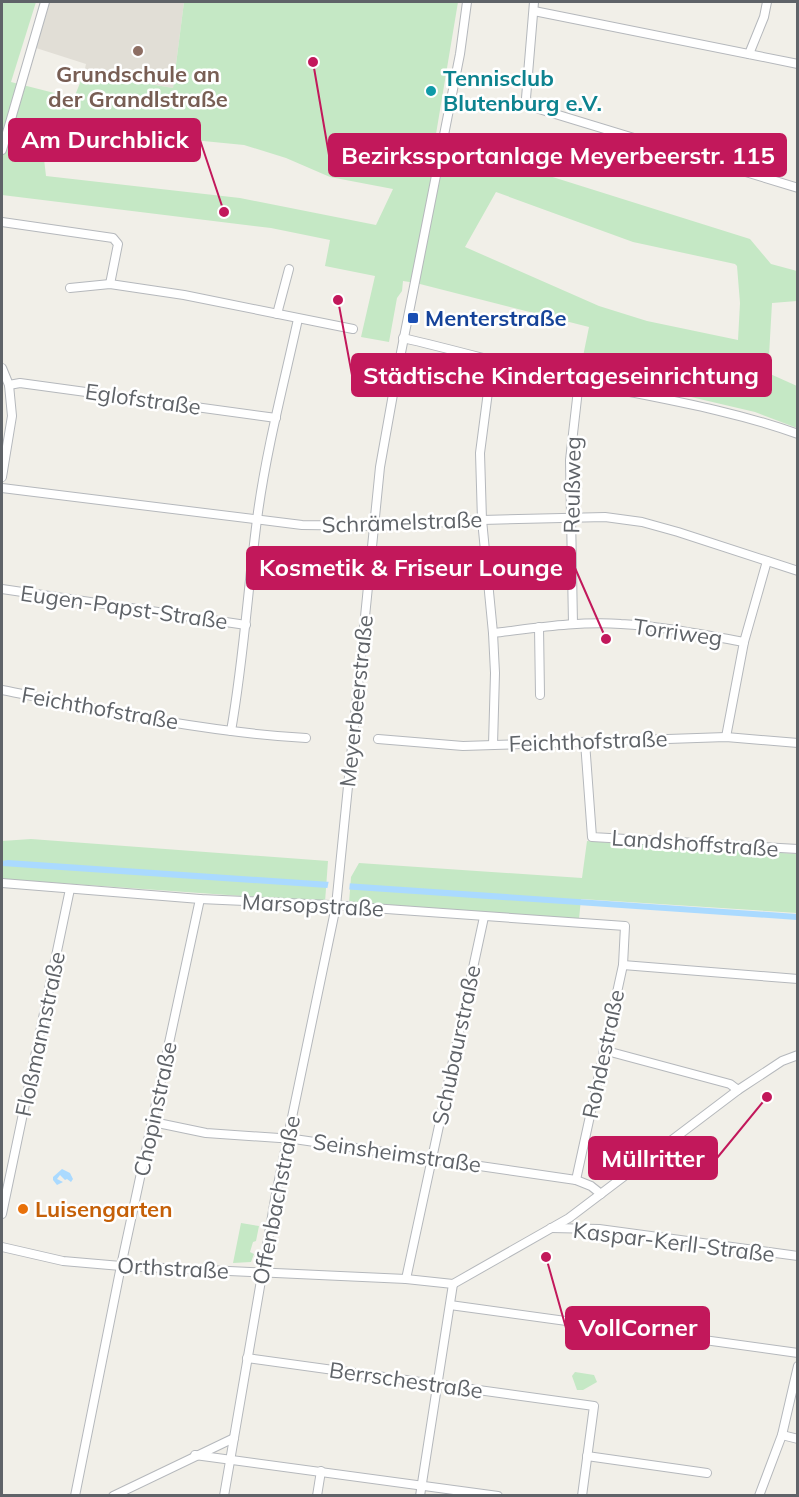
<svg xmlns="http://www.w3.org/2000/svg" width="799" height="1497" font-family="Mulish,sans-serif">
  <rect width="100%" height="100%" fill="#f1efe8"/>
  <path fill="#e1ded6" d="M50,2H184L173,88L84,73L86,64L36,48Z"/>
  <g fill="#c5e8c5" fill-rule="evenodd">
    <path d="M2,2H36L11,82L74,98L84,73L173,88L184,2H458L435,140L750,239L771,264L797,271V301L772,303L768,373L797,386V428L755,412L580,371L589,327L416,283L403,281L402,291L397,298L389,342L361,337L375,276L325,266L330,240L271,228L2,195ZM40,125L244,145L286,158L330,177L393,189L376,225L240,198L46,176ZM496,192L633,242L735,264L737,266L740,303L738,340L647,321L599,306L465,247Z"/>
    <path d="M31,839L328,861L325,902L2,879V841Z"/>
    <path d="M587,841L797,854V913L581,899L579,919L349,903L351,877L359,863L582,878Z"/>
    <path d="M241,1223L259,1226L256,1241L253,1242L250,1252L254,1254L251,1262L233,1263Z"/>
    <path d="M575,1372L594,1375L597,1382L583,1390H577L572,1376Z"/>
  </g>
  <g fill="#aadaff">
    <path d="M8,860L797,914V920L2,866V861Z"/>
    <path d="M62,1169L70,1173L73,1179L71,1182L67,1179L65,1180L60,1175L57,1179L63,1182L57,1185L53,1180V1177Z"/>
  </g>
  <path fill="#f1efe8" d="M329,880L350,881L349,892L327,890Z"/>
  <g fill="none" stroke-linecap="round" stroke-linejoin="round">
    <g stroke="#b5b8bc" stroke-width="10">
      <g id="minor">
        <path d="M534,2L526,98L529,106L798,188"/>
        <path d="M534,11L798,64"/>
        <path d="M749,54L764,17L767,2"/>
        <path d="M2,150L45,2"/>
        <path d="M2,222L113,238L118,244L110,284"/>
        <path d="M70,288L110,284L184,295L353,329"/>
        <path d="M277,314L289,269"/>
        <path d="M403,338C464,352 524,370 585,383C656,398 729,409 798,434"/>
        <path d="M492,361L480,453L482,520L493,633L495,673L493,745"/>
        <path d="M2,368L9,385L12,416L2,477"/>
        <path d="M9,385L20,383L276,418"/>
        <path d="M2,488L302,525L380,526L482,520L605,517L642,522L678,532L798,571"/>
        <path d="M2,589L246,625"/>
        <path d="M573,624L570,460L579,381"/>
        <path d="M539,627L540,695"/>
        <path d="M493,633C536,628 579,621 621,624C662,626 704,635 744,642"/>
        <path d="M2,690C102,710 203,732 306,738"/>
        <path d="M231,731C244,658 248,585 258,512C267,447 284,383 298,319"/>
        <path d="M726,737L744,642L767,561"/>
        <path d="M378,739L463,746L726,737L798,743"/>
        <path d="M585,742L592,837L798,849"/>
        <path d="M2,883L200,899L330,905L625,926L623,965L576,1180"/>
        <path d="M623,965L798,979"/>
        <path d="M603,1050L730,1084L738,1090"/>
        <path d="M153,1122L206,1133L294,1139L576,1180L591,1186L601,1194"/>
        <path d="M2,1214L70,889"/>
        <path d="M551,1228L599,1229L798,1256"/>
        <path d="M2,1247L63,1261L121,1266L406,1279L453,1284"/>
        <path d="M406,1279L484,917"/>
        <path d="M453,1284L569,1218L738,1090L782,1061L798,1055"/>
        <path d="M450,1305L798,1353"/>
        <path d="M247,1358L594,1406L582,1496"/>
        <path d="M782,1435L798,1439"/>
        <path d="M195,1455L498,1496"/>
        <path d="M587,1456L707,1473"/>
        <path d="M75,1496L121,1266L200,899"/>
        <path d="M113,1496L234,1438"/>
        <path d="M224,1496L275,1199L336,906L380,467L395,383L460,54L467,2"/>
        <path d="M317,1496L321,1471"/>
        <path d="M420,1496L453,1284"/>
        <path d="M759,1496L782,1435L798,1366"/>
      </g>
    </g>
    <use href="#minor" stroke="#fff" stroke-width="8"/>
  </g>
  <circle fill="#8d6e63" stroke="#fff" stroke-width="2" cx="138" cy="51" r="6"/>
  <circle fill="#0f9aa8" stroke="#fff" stroke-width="2" cx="431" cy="91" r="6"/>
  <rect fill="#1a4fb4" stroke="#fff" stroke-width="2" x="407" y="312" width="12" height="12" rx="3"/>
  <circle fill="#e8710a" stroke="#fff" stroke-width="2" cx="23" cy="1209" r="6"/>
  <g text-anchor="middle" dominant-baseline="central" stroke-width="5" stroke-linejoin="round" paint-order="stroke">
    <g font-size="22" font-weight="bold" fill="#785e54" stroke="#fff">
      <text x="138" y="74">Grundschule an<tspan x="138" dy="25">der Grandlstraße</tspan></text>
    </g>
    <g font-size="22" font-weight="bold" fill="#0d838f" stroke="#fff" text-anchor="start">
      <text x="443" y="78">Tennisclub<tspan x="443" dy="25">Blutenburg e.V.</tspan></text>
    </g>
    <g font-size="22" font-weight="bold" fill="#164399" stroke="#fff" text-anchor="start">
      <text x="425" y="318">Menterstraße</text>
    </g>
    <g font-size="22" fill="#5f6368" stroke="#fff">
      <text transform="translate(143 399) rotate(8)">Eglofstraße</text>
      <text transform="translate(572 485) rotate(-89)">Reußweg</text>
      <text transform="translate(402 522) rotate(-2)">Schrämelstraße</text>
      <text transform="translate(124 607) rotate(8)">Eugen-Papst-Straße</text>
      <text transform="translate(678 632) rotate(8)">Torriweg</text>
      <text transform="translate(356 701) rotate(-84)">Meyerbeerstraße</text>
      <text transform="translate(100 708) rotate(10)">Feichthofstraße</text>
      <text transform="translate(588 741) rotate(-2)">Feichthofstraße</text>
      <text transform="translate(695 843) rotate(4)">Landshoffstraße</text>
      <text transform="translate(313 905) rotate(3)">Marsopstraße</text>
      <text transform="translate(40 1034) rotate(-78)">Floßmannstraße</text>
      <text transform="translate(456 1045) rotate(-78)">Schubaurstraße</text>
      <text transform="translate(603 1054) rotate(-78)">Rohdestraße</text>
      <text transform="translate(155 1109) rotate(-78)">Chopinstraße</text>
      <text transform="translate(397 1153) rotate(8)">Seinsheimstraße</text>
      <text transform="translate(276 1200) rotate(-79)">Offenbachstraße</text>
      <text transform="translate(674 1242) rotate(7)">Kaspar-Kerll-Straße</text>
      <text transform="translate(173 1268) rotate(3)">Orthstraße</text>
      <text transform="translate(406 1380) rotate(8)">Berrschestraße</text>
    </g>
    <g font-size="22" font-weight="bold" fill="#c56008" stroke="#fff" text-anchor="start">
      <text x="35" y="1209">Luisengarten</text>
    </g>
  </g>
  <path fill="none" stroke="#c2185b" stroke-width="2" d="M224 212L200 140M313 62L329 155M338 300L352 375M606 639L575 568M767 1097L717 1158M546 1257L566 1328"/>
  <g fill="#c2185b" stroke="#fff" stroke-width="2">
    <circle cx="224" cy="212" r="6"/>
    <circle cx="313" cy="62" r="6"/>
    <circle cx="338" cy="300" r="6"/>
    <circle cx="606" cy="639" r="6"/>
    <circle cx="767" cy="1097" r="6"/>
    <circle cx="546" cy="1257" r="6"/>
  </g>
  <g fill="#c2185b" stroke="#c2185b" stroke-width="2">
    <rect x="9" y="119" width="191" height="42" rx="6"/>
    <rect x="329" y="134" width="457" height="42" rx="6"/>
    <rect x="352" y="354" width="419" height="42" rx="6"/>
    <rect x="247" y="547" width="328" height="42" rx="6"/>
    <rect x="589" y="1137" width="128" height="42" rx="6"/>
    <rect x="566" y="1307" width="143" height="42" rx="6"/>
  </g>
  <g font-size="24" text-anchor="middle" font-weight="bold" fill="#fff">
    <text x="105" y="148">Am Durchblick</text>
    <text x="558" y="164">Bezirkssportanlage Meyerbeerstr. 115</text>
    <text x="561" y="384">Städtische Kindertageseinrichtung</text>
    <text x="411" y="576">Kosmetik &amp; Friseur Lounge</text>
    <text x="653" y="1167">Müllritter</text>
    <text x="638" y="1336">VollCorner</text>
  </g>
  <rect width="799" height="1497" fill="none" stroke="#5f6368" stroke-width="6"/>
</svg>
